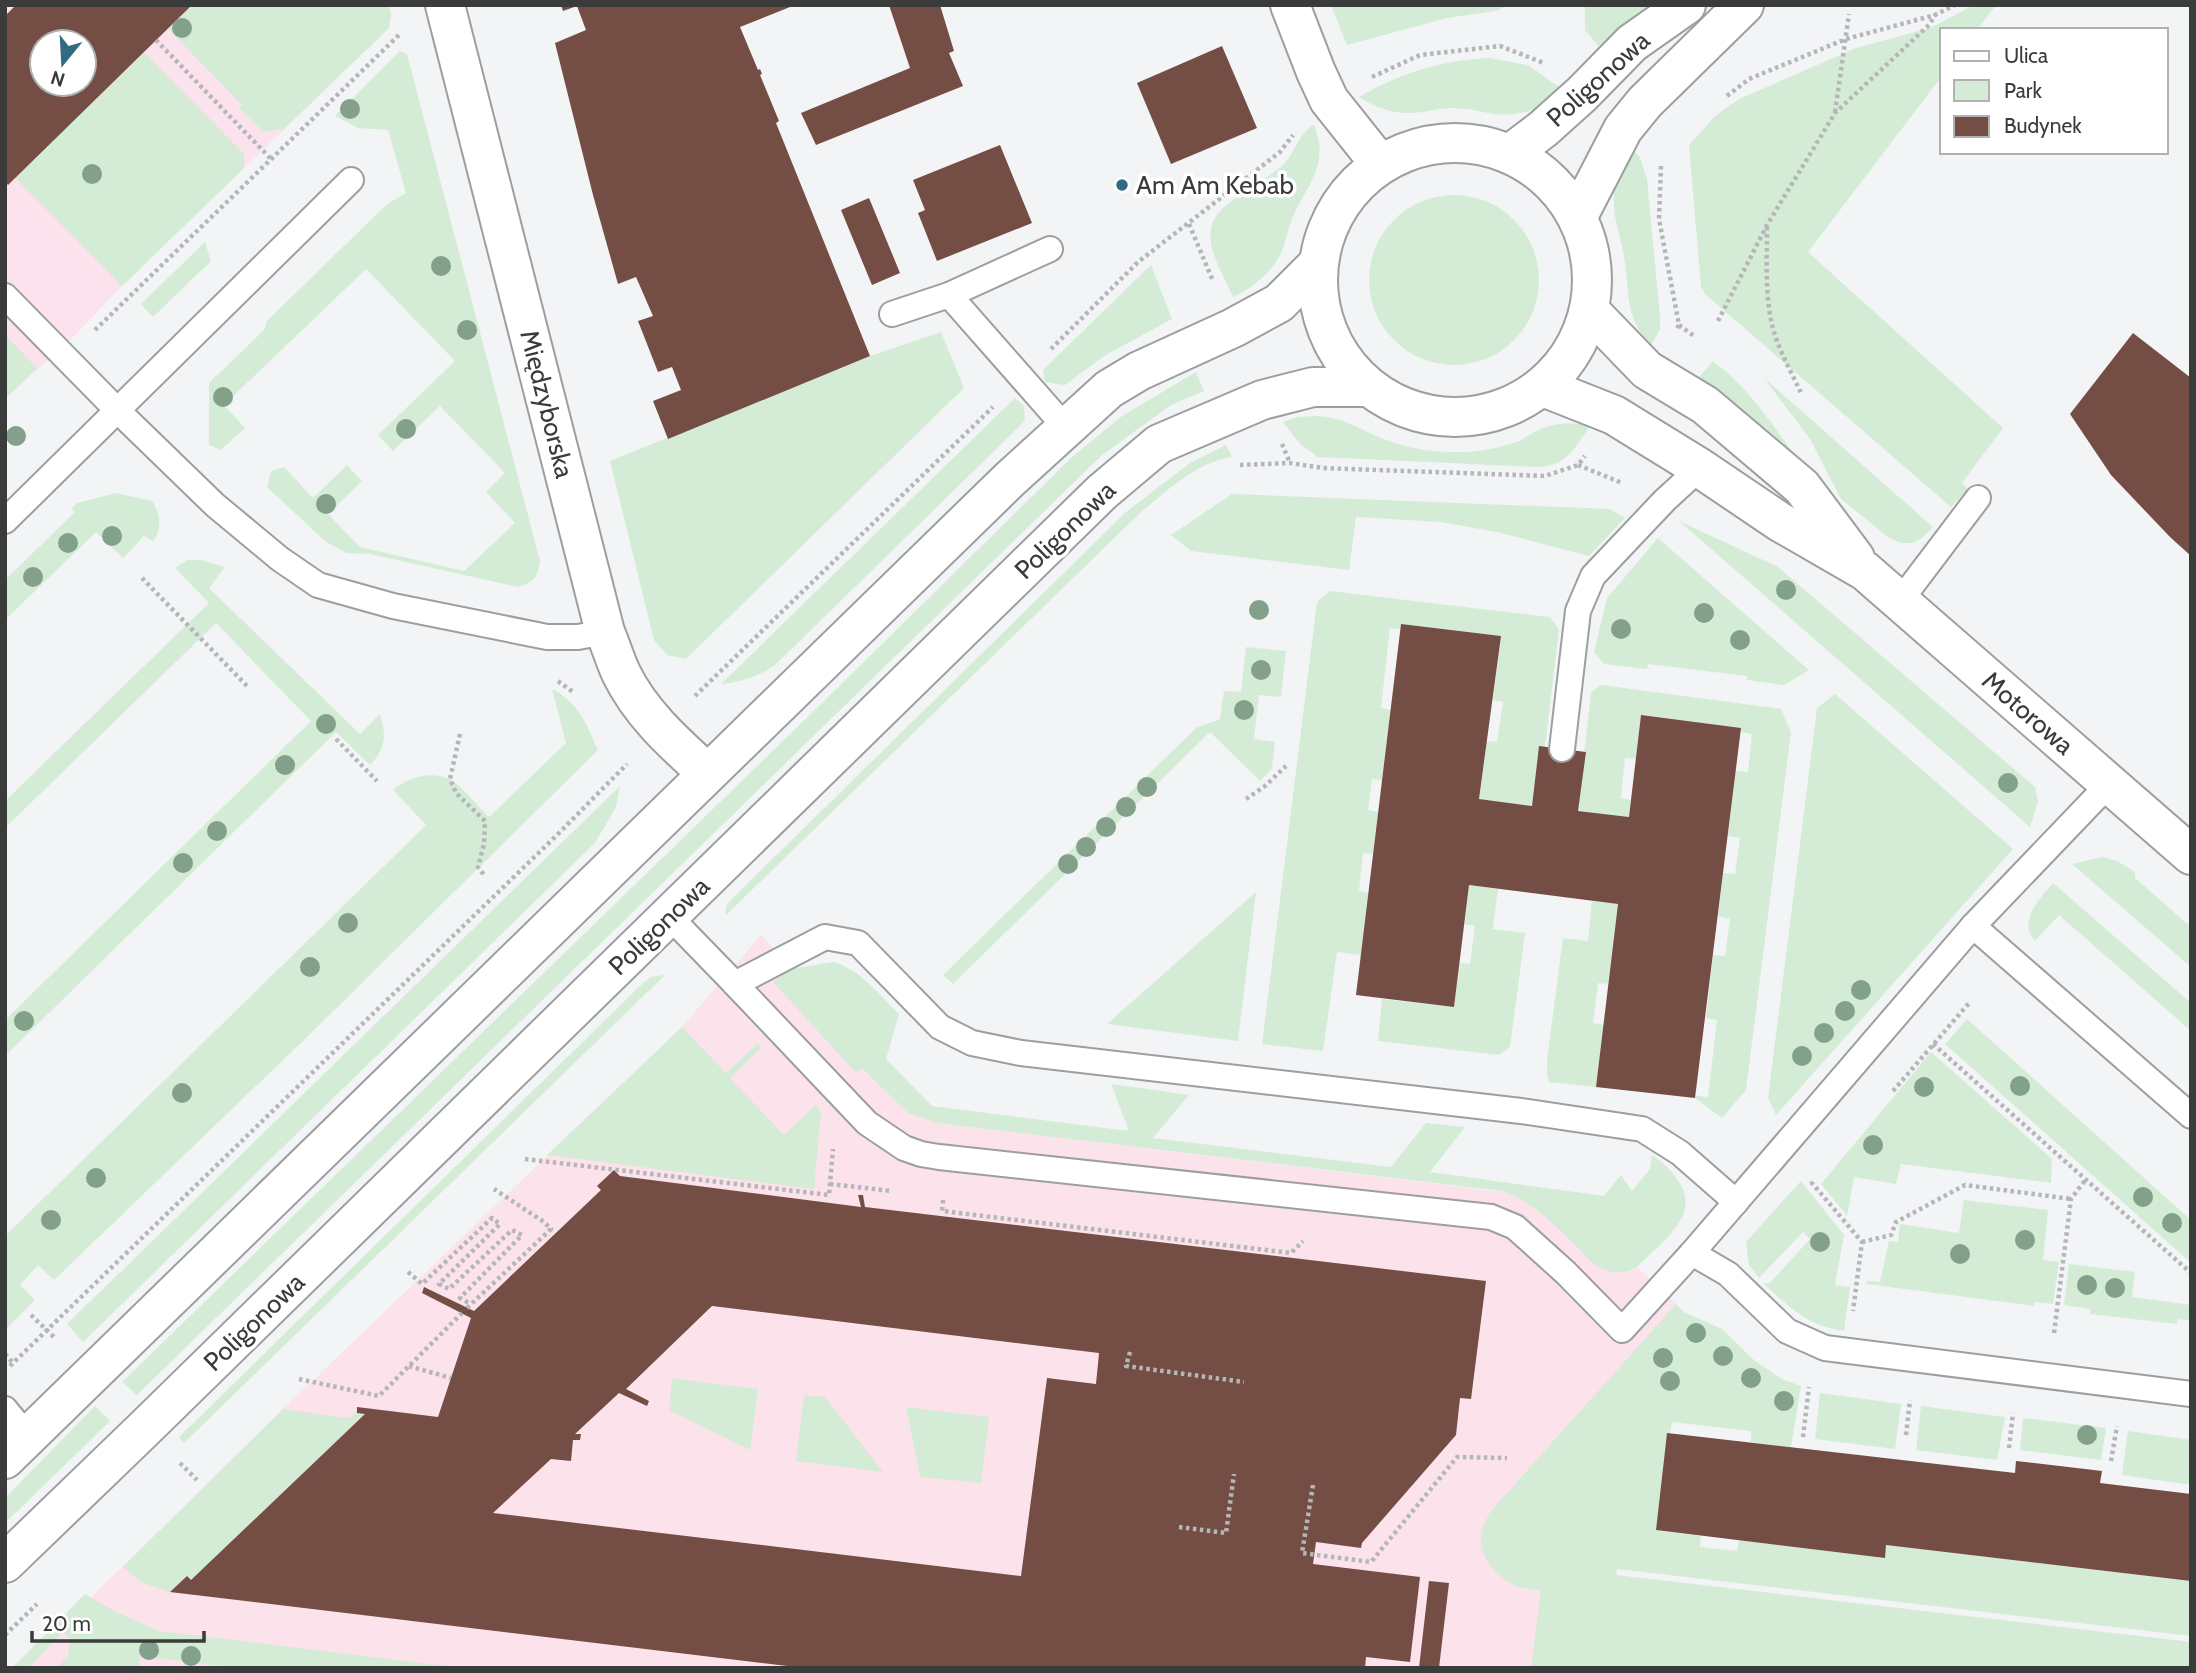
<svg xmlns="http://www.w3.org/2000/svg" width="2196" height="1673" font-family="Cabin,sans-serif">
  <rect width="100%" height="100%" fill="#f2f4f6"/>
  <path fill="#fce2ea" d="M761,935L938,1123L1685,1214L1637,1267L1684,1312L1616,1569L1605,1668H19L283,1409L682,1027Z"/>
  <path fill="#fbe2ec" fill-rule="evenodd" d="M5,5H389L391,14L389,28L122,286L77,333L5,399ZM42,42H84V84H42Z"/>
  <g fill="#d4ecd6">
    <path d="M192,5H389L391,14L389,28L284,129L263,132L239,108L242,105L168,29Z"/>
    <path d="M1331,5H1508L1496,11L1447,18L1347,45Z"/>
    <path d="M1585,5H1648L1601,49L1585,30Z"/>
    <path d="M1974,5H1996L1977,30H1942V76L1808,252L2003,428L1962,483L1968,489L1951,507L1705,294L1701,287L1689,145L1715,116L1739,99L1856,48L1930,28Z"/>
    <path d="M400,51L407,54L540,561C538,576 534,583 518,587L370,554L346,553L325,541L267,487L271,471L284,467L313,498L347,465L362,481L328,514L360,547L464,571L515,523L486,492L505,473L440,406L393,451L378,435L455,361L366,269L224,405L245,428L221,450L209,445V383L264,330L267,321L387,204L406,193L388,130L358,128L335,116Z"/>
    <path d="M144,52L244,154V168L122,286L15,178Z"/>
    <path d="M1490,58L1528,65L1563,90C1546,108 1520,117 1495,114C1481,112 1467,108 1452,108C1438,108 1424,113 1410,113C1393,114 1372,106 1359,97C1400,73 1443,60 1490,58Z"/>
    <path d="M1314,125C1330,165 1308,182 1293,217C1288,227 1287,238 1283,248C1275,270 1253,288 1233,297C1226,282 1218,267 1213,252C1210,243 1209,229 1214,220C1224,199 1268,181 1285,163C1296,150 1299,133 1314,125Z"/>
    <path d="M1632,148L1640,158L1647,179L1660,317V329L1650,348C1622,308 1631,294 1623,251C1619,232 1612,213 1614,193C1616,176 1624,163 1632,148Z"/>
    <circle cx="1454" cy="280" r="85"/>
    <path d="M205,242L211,261L153,317L141,304Z"/>
    <path d="M1151,265L1172,319L1104,356L1065,385L1045,382L1043,370Z"/>
    <path d="M941,332L964,388L686,659L667,655L654,640L610,461L870,356Z"/>
    <path d="M5,335L37,368L5,399Z"/>
    <path d="M1713,361C1749,388 1773,425 1799,461L1696,381Z"/>
    <path d="M1196,372L1204,391L1171,405L1101,456L137,1395L122,1382L816,709L1071,458L1122,416Z"/>
    <path d="M1764,378L1933,527L1922,538L1912,543H1901L1889,538L1841,499L1810,439Z"/>
    <path d="M1015,398L1024,406L1025,421L774,666C756,677 741,682 721,684Z"/>
    <path d="M1316,416C1349,418 1362,432 1392,442C1410,448 1431,452 1450,452C1473,453 1497,449 1519,441C1527,437 1534,431 1543,428C1559,422 1574,423 1591,425C1573,449 1568,466 1537,467L1318,457L1300,444L1283,422L1297,417Z"/>
    <path d="M1226,445L1232,457C1197,462 1168,490 1141,512L725,916L727,904L752,879L1126,512L1190,463Z"/>
    <path d="M116,493L152,501C160,514 163,528 153,541L144,536L123,558L96,532L5,620V580L75,512L71,509L77,503Z"/>
    <path d="M1232,494L1610,509L1625,518L1589,556L1497,532L1441,522L1356,517L1349,570L1191,551L1171,535Z"/>
    <path d="M1679,521L1778,567L2035,787L2038,802L2030,827Z"/>
    <path d="M1658,538L1809,670L1784,685L1747,680V676L1648,664L1647,669L1604,664L1594,652L1607,598Z"/>
    <path d="M187,560H201L225,567L209,588L360,734L380,714C387,734 385,750 370,765L336,732L5,1056V1020L311,721L216,623L5,828V801L209,603L175,568Z"/>
    <path d="M1330,591L1550,617L1559,630L1545,747H1539L1532,806L1479,799L1487,741L1497,742L1503,702L1493,700L1501,636L1401,624L1400,629L1390,628L1381,708L1391,710L1382,780L1372,779L1368,810L1378,812L1373,854L1363,853L1359,891L1369,893L1361,955L1337,952L1323,1051L1262,1044L1317,602Z"/>
    <path d="M1246,647L1286,651L1281,697L1259,695L1254,739L1275,742L1272,769L1260,781L1210,732L953,984L943,975L1196,728L1220,719L1224,691L1241,692Z"/>
    <path d="M1601,685L1781,709L1791,732L1746,1090L1722,1118L1695,1098L1696,1096L1708,1097L1717,1020L1706,1018L1713,955L1725,956L1730,919L1718,916L1723,873L1735,874L1740,838L1728,836L1735,771L1748,772L1752,734L1741,732L1740,728L1641,715L1636,759L1625,758L1621,798L1631,800L1629,817L1578,811L1591,692Z"/>
    <path d="M552,689C579,703 586,723 598,750L304,1040L54,1280L38,1265L20,1285L35,1300L5,1330V1236L426,825L393,790C407,778 430,770 449,779C462,785 478,807 489,817L566,743Z"/>
    <path d="M1835,694L2013,849L1776,1115L1768,1098L1817,708Z"/>
    <path d="M620,786L616,807L595,843L83,1342L67,1324Z"/>
    <path d="M2102,857L2117,861L2135,872V878L2191,927V967L2072,864Z"/>
    <path d="M2053,883L2191,1003V1031L2059,915L2035,941C2017,922 2040,898 2053,883Z"/>
    <path d="M1469,885L1498,889L1493,929L1525,933L1510,1047L1499,1055L1378,1041L1382,999L1454,1007L1460,963L1470,964L1475,926L1465,924Z"/>
    <path d="M1256,892L1238,1041L1107,1024Z"/>
    <path d="M1592,901L1618,904L1608,984L1598,983L1593,1023L1604,1025L1596,1087L1549,1082L1547,1075V1060L1563,938L1588,941Z"/>
    <path d="M834,962C862,971 879,994 899,1014L886,1059L932,1106L1129,1131L1111,1084L1189,1095L1153,1138L1391,1167L1426,1123L1465,1127L1430,1172L1604,1196L1621,1175L1632,1191L1650,1169L1652,1155C1664,1163 1671,1170 1679,1182C1702,1216 1659,1244 1637,1267C1624,1275 1609,1274 1596,1265C1590,1262 1585,1255 1580,1250C1556,1227 1534,1201 1502,1191L938,1123L908,1113L862,1068L856,1073L773,982L790,969Z"/>
    <path d="M665,975L184,1443L179,1437L641,985L651,977Z"/>
    <path d="M1967,1019L2191,1220V1263L1945,1044Z"/>
    <path d="M682,1027L726,1073L758,1043L761,1048L730,1078L784,1135L816,1105L821,1113L814,1189L547,1155Z"/>
    <path d="M1931,1052L2052,1159L2051,1183L1901,1164L1896,1184L1854,1177L1847,1216L1821,1184Z"/>
    <path d="M1801,1181L1844,1235L1835,1285L1850,1287L1844,1331C1807,1326 1789,1307 1763,1283L1769,1284L1810,1239L1803,1232L1759,1278L1749,1265L1746,1242Z"/>
    <path d="M1964,1200L2048,1210L2043,1260L2059,1262L2053,1304L2035,1302L2034,1306L1867,1284V1281L1880,1282L1889,1241L1898,1242L1900,1224L1959,1233Z"/>
    <path d="M2069,1264L2135,1272L2132,1297L2191,1305V1321L2178,1319L2177,1324L2090,1314V1309L2064,1305Z"/>
    <path d="M1676,1304L1684,1312L1722,1329L1755,1361L1782,1379L1801,1386L1791,1447L1751,1442V1431L1672,1422L1670,1433H1667L1656,1530L1701,1536L1700,1547L1737,1551L1739,1540L1884,1558L1886,1545L2191,1581V1636L1617,1569L1616,1575L2191,1642V1668H1531L1541,1591C1534,1589 1525,1589 1518,1587C1501,1580 1485,1564 1481,1545C1479,1535 1485,1522 1490,1512Z"/>
    <path d="M672,1378L758,1389L750,1450L669,1410Z"/>
    <path d="M1820,1393L1901,1404L1895,1449L1815,1439Z"/>
    <path d="M804,1395L825,1397L883,1472L796,1461Z"/>
    <path d="M95,1406L110,1421L5,1523V1498Z"/>
    <path d="M1921,1406L2005,1417L1997,1460L1916,1450Z"/>
    <path d="M906,1407L989,1417L981,1483L920,1477Z"/>
    <path d="M283,1409L350,1418L357,1411V1413L365,1414L191,1580L187,1576L170,1592L143,1583L123,1567Z"/>
    <path d="M2023,1418L2106,1428L2101,1460L2020,1450Z"/>
    <path d="M2128,1431L2191,1440V1485L2122,1475Z"/>
    <path d="M85,1594L114,1611L159,1631L463,1668H238L140,1656L138,1668H56L68,1656L70,1638L63,1632L29,1668H12Z"/>
  </g>
  <g fill="#744d44" fill-rule="evenodd">
    <path d="M16,5H192L8,185L5,181V16ZM42,42H84V84H42Z"/>
    <path d="M561,5H795L740,27L758,70L760,69L762,74L760,75L779,121L776,123L870,356L668,439L653,401L681,390L672,367L658,372L638,321L653,316L636,277L618,284L593,195L555,43L586,30L577,6L563,11Z"/>
    <path d="M889,5H940L954,51L949,53L963,86L816,145L801,113L910,68Z"/>
    <path d="M1222,46L1257,128L1171,164L1137,83Z"/>
    <path d="M1000,145L1032,223L937,261L918,213L925,210L913,180Z"/>
    <path d="M869,198L900,273L872,285L841,210Z"/>
    <path d="M2133,333L2191,378V556L2170,537L2111,475L2070,414Z"/>
    <path d="M1401,624L1501,636L1479,799L1532,806L1539,746L1562,749L1586,752L1578,811L1629,817L1641,715L1741,728L1695,1098L1596,1087L1618,904L1469,885L1454,1007L1356,995Z"/>
    <path d="M614,1170L620,1176L861,1207L858,1195H863L865,1207L1486,1281L1471,1399L1460,1398L1456,1435L1362,1543L1361,1548L1316,1542L1313,1564L1420,1577L1410,1662L1366,1657L1365,1668H804L170,1592L187,1576L191,1580L365,1414L357,1413V1407L438,1417L471,1318L422,1293L424,1287L474,1311L601,1190L597,1186ZM712,1306L1099,1353L1096,1384L1047,1378L1021,1576L493,1513L551,1459L571,1461L573,1440H580L581,1434H575L619,1393L647,1406L649,1401L626,1389Z"/>
    <path d="M1667,1433L2015,1473L2016,1461L2102,1471L2100,1483L2191,1494V1581L1886,1545L1885,1558L1656,1530Z"/>
    <path d="M1429,1581L1449,1583L1439,1668H1419Z"/>
  </g>
  <g fill="none" stroke-linecap="round" stroke-linejoin="round">
    <g stroke="#9d9ea0" stroke-width="28">
      <g id="service">
        <path d="M1050,249L949,295L1066,428"/>
        <path d="M5,296L117,410L215,505L280,559L318,585L393,606L547,637H578L605,632"/>
        <path d="M892,314L949,295"/>
        <path d="M5,521L351,180"/>
        <path d="M1900,601L1978,498"/>
        <path d="M1562,749L1578,611L1593,576L1665,500L1700,468"/>
        <path d="M669,916L735,984L825,937L858,943L940,1027L972,1043L1021,1053L1521,1111L1642,1129L1680,1153L1736,1202"/>
        <path d="M1973,926L2191,1116"/>
        <path d="M735,984L867,1123L904,1148L921,1154L939,1157L1491,1217L1515,1227L1566,1273L1622,1330L1692,1253L1973,926L2109,784"/>
        <path d="M1692,1253L1728,1274L1787,1331L1825,1348L2191,1394"/>
        <path d="M5,1409L28,1437"/>
      </g>
    </g>
    <g stroke="#9d9ea0" stroke-width="42">
      <g id="minor">
        <path d="M445,5L605,632C611,646 615,660 621,673C641,714 674,743 707,773"/>
        <path d="M1290,5L1316,72L1329,100L1380,164"/>
        <path d="M1590,311L1647,370L1705,405L1802,487L1855,558"/>
        <path d="M1543,387L1614,415L1700,468L1780,522L1865,571L2191,855"/>
      </g>
    </g>
    <g stroke="#9d9ea0" stroke-width="42">
      <g id="tertiary">
        <circle cx="1455" cy="280" r="137"/>
        <path d="M1510,154L1543,129L1582,94L1632,43L1686,5"/>
        <path d="M1578,216L1623,129L1645,102L1744,5"/>
        <path d="M5,1459L1009,480L1109,389L1139,371L1233,328L1279,303L1318,264"/>
        <path d="M5,1563L145,1428L1102,492L1159,444L1262,400L1313,387H1367"/>
      </g>
    </g>
    <g stroke="#b5b6b8" stroke-width="4.5" stroke-dasharray="3.5 3.5" stroke-linecap="butt">
      <path d="M156,40L271,159"/>
      <path d="M1372,77L1420,55L1500,46L1544,63"/>
      <path d="M1727,96L1749,79L1846,39L1935,15L1955,5"/>
      <path d="M1835,112L1849,14"/>
      <path d="M1661,166L1659,219L1679,325L1676,330"/>
      <path d="M1189,224L1213,281"/>
      <path d="M1767,227C1767,258 1765,290 1771,320C1776,346 1791,371 1802,395"/>
      <path d="M1718,321L1767,225L1835,113L1929,25L1935,15"/>
      <path d="M1679,325L1694,336"/>
      <path d="M95,330L400,34"/>
      <path d="M1051,349L1138,262L1280,152L1293,135"/>
      <path d="M1282,444L1290,463"/>
      <path d="M1240,465L1290,463L1323,468L1545,476L1578,465L1585,456"/>
      <path d="M1578,465L1622,483"/>
      <path d="M142,578L247,686"/>
      <path d="M558,681L573,692"/>
      <path d="M695,696L993,407"/>
      <path d="M460,734L450,779L456,793L485,821L484,844L478,867L484,875"/>
      <path d="M336,739L377,781"/>
      <path d="M1246,799L1265,786L1286,766"/>
      <path d="M1933,1044L2191,1273"/>
      <path d="M1893,1091L1970,1002"/>
      <path d="M525,1159L829,1195L833,1149"/>
      <path d="M1813,1182L1812,1183L1862,1242L1853,1311"/>
      <path d="M830,1184L892,1191"/>
      <path d="M943,1200L942,1211L1291,1253L1303,1241"/>
      <path d="M1862,1242L1891,1235L1896,1222L1965,1185L2071,1199"/>
      <path d="M408,1272L422,1284L492,1218L500,1224L439,1284L449,1289L512,1230L522,1235L460,1298L471,1304"/>
      <path d="M467,1308L551,1229L544,1222L494,1189"/>
      <path d="M31,1315L56,1339"/>
      <path d="M2054,1333L2071,1199L2086,1179"/>
      <path d="M1130,1352L1126,1366L1244,1382"/>
      <path d="M5,1354L13,1363"/>
      <path d="M10,1366L556,836L627,764"/>
      <path d="M409,1366L451,1378"/>
      <path d="M299,1379L379,1396L462,1313"/>
      <path d="M1906,1435L1910,1400"/>
      <path d="M1803,1437L1809,1387"/>
      <path d="M2009,1448L2013,1413"/>
      <path d="M2111,1461L2117,1426"/>
      <path d="M180,1463L197,1480"/>
      <path d="M1313,1485L1302,1553L1371,1562L1457,1457L1507,1458"/>
      <path d="M1179,1527L1226,1533L1234,1474"/>
      <path d="M5,1635L37,1604"/>
    </g>
    <use href="#service" stroke="#fff" stroke-width="24"/>
    <use href="#minor" stroke="#fff" stroke-width="38"/>
    <use href="#tertiary" stroke="#fff" stroke-width="38"/>
  </g>
  <g fill="#83a08a">
    <circle cx="182" cy="28" r="10"/>
    <circle cx="350" cy="109" r="10"/>
    <circle cx="92" cy="174" r="10"/>
    <circle cx="441" cy="266" r="10"/>
    <circle cx="467" cy="330" r="10"/>
    <circle cx="223" cy="397" r="10"/>
    <circle cx="406" cy="429" r="10"/>
    <circle cx="16" cy="436" r="10"/>
    <circle cx="326" cy="504" r="10"/>
    <circle cx="112" cy="536" r="10"/>
    <circle cx="68" cy="543" r="10"/>
    <circle cx="33" cy="577" r="10"/>
    <circle cx="1786" cy="590" r="10"/>
    <circle cx="1259" cy="610" r="10"/>
    <circle cx="1704" cy="613" r="10"/>
    <circle cx="1621" cy="629" r="10"/>
    <circle cx="1740" cy="640" r="10"/>
    <circle cx="1261" cy="670" r="10"/>
    <circle cx="1244" cy="710" r="10"/>
    <circle cx="326" cy="724" r="10"/>
    <circle cx="285" cy="765" r="10"/>
    <circle cx="2008" cy="783" r="10"/>
    <circle cx="1147" cy="787" r="10"/>
    <circle cx="1126" cy="807" r="10"/>
    <circle cx="1106" cy="827" r="10"/>
    <circle cx="217" cy="831" r="10"/>
    <circle cx="1086" cy="847" r="10"/>
    <circle cx="183" cy="863" r="10"/>
    <circle cx="1068" cy="864" r="10"/>
    <circle cx="348" cy="923" r="10"/>
    <circle cx="310" cy="967" r="10"/>
    <circle cx="1861" cy="990" r="10"/>
    <circle cx="1845" cy="1011" r="10"/>
    <circle cx="24" cy="1021" r="10"/>
    <circle cx="1824" cy="1033" r="10"/>
    <circle cx="1802" cy="1056" r="10"/>
    <circle cx="2020" cy="1086" r="10"/>
    <circle cx="1924" cy="1087" r="10"/>
    <circle cx="182" cy="1093" r="10"/>
    <circle cx="1873" cy="1145" r="10"/>
    <circle cx="96" cy="1178" r="10"/>
    <circle cx="2143" cy="1197" r="10"/>
    <circle cx="51" cy="1220" r="10"/>
    <circle cx="2172" cy="1223" r="10"/>
    <circle cx="2025" cy="1240" r="10"/>
    <circle cx="1820" cy="1242" r="10"/>
    <circle cx="1960" cy="1254" r="10"/>
    <circle cx="2087" cy="1285" r="10"/>
    <circle cx="2115" cy="1288" r="10"/>
    <circle cx="1696" cy="1333" r="10"/>
    <circle cx="1723" cy="1356" r="10"/>
    <circle cx="1663" cy="1358" r="10"/>
    <circle cx="1751" cy="1378" r="10"/>
    <circle cx="1670" cy="1381" r="10"/>
    <circle cx="1784" cy="1401" r="10"/>
    <circle cx="2087" cy="1435" r="10"/>
    <circle cx="149" cy="1650" r="10"/>
    <circle cx="191" cy="1656" r="10"/>
  </g>
  <circle fill="#316a83" stroke="#fff" stroke-width="2.5" cx="1122" cy="185" r="7"/>
  <g text-anchor="middle" dominant-baseline="central" stroke-width="7" stroke-linejoin="round" paint-order="stroke">
    <g font-size="26" fill="#3a3b3b" stroke="#fff">
      <text transform="translate(1598 79) rotate(-42)">Poligonowa</text>
      <text transform="translate(547 404) rotate(76)">Międzyborska</text>
      <text transform="translate(1065 530) rotate(-44)">Poligonowa</text>
      <text transform="translate(2028 713) rotate(41)">Motorowa</text>
      <text transform="translate(659 926) rotate(-44)">Poligonowa</text>
      <text transform="translate(254 1322) rotate(-44)">Poligonowa</text>
    </g>
    <g font-size="26" fill="#3a3b3b" stroke="#fff" text-anchor="start">
      <text x="1136" y="185">Am Am Kebab</text>
    </g>
  </g>
  <rect width="2196" height="1673" fill="none" stroke="#3a3b3b" stroke-width="14"/>
  <rect x="1940" y="28" width="228" height="126" fill="#ffffff" stroke="#b0b1b1" stroke-width="2"/>
  <rect x="1954" y="51" width="35" height="10" fill="#ffffff" stroke="#b0b1b1" stroke-width="2"/>
  <text x="2004" y="63" font-size="21" fill="#3a3b3b">Ulica</text>
  <rect x="1954" y="80" width="35" height="21" fill="#d4ecd6" stroke="#b0b1b1" stroke-width="2"/>
  <text x="2004" y="98" font-size="21" fill="#3a3b3b">Park</text>
  <rect x="1954" y="116" width="35" height="21" fill="#744d44" stroke="#b0b1b1" stroke-width="2"/>
  <text x="2004" y="133" font-size="21" fill="#3a3b3b">Budynek</text>
  <g transform="translate(63 63) rotate(198)"><circle r="33" fill="#ffffff" stroke="#b0b1b1" stroke-width="2"/>
  <path d="M0-5L12 26L0 18L-12 26Z" fill="#316a83"/>
  <text y="-10" font-size="19" font-weight="bold" text-anchor="middle" fill="#3a3b3b">N</text>
  </g>
  <path d="M32 1631v10h172v-10" fill="none" stroke="#3a3b3b" stroke-width="3.5"/>
  <text x="42" y="1631" font-size="21" fill="#3a3b3b" stroke="#ffffff" stroke-width="5" paint-order="stroke">20 m</text>
</svg>
